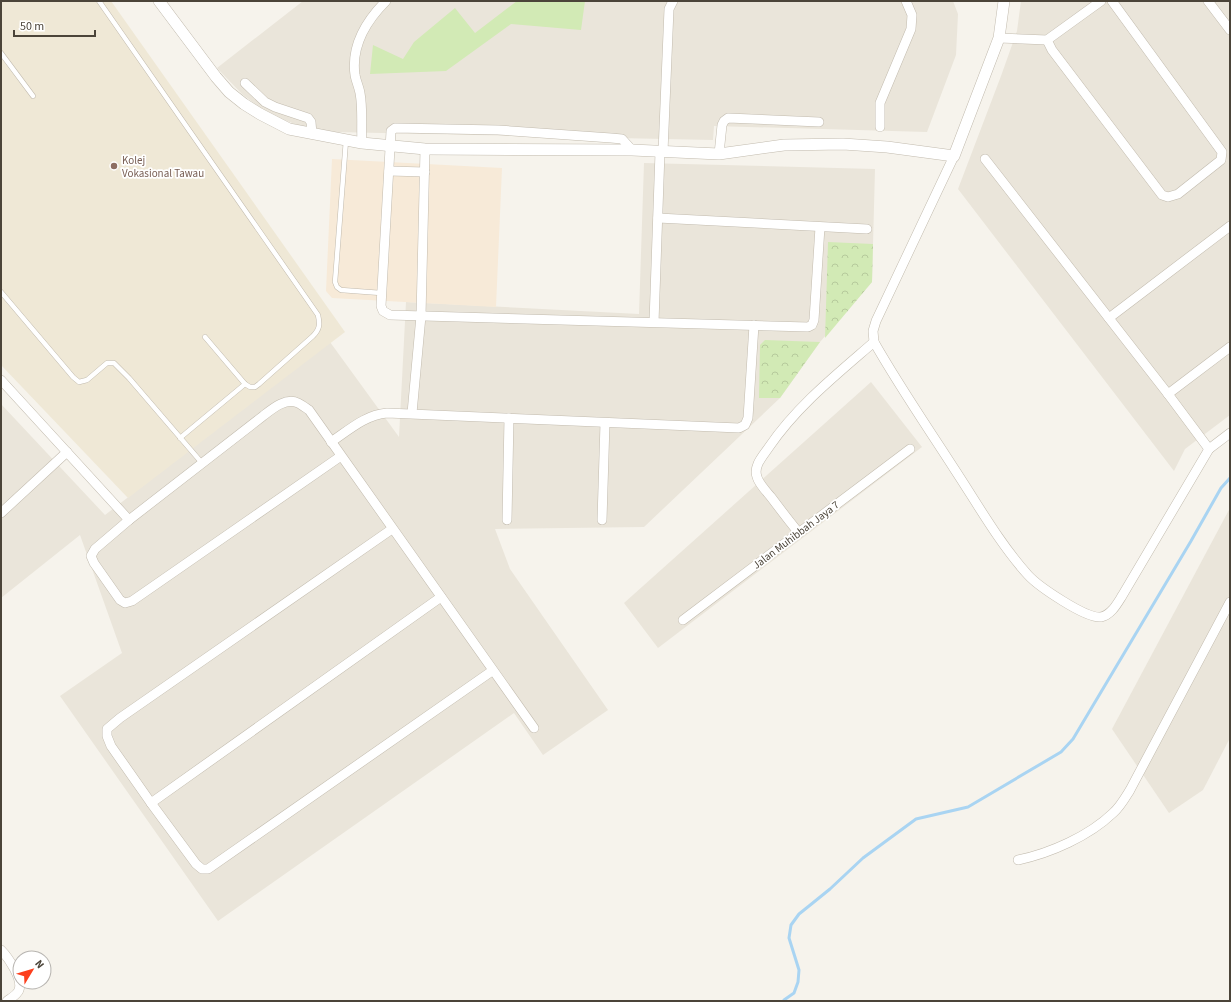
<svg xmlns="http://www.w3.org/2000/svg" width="1231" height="1002" font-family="'Source Sans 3',sans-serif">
  <defs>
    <pattern id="forest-crowns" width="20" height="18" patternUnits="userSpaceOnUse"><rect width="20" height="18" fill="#d2eab5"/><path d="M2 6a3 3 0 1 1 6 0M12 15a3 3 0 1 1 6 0" fill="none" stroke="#b6ca9c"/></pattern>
  </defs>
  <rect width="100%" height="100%" fill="#f6f3ec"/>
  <g fill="#eae5da">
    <path d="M303,1H953L958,14L956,55L927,132L714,126L713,140L335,132L306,128L284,120L263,110L242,94L217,68Z"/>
    <path d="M1021,1H1230V415L1185,449L1174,471L958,189L1001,76L1017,31Z"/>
    <path d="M644,163L875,169L872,282L820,342L780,398L644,527L495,529L510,569L608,710L543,755L514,713L218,921L60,696L122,653L80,535L1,598V404L105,515L330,342L399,437L406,302L639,314Z"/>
    <path d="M871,382L922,447L658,648L624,603Z"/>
    <path d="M1230,508V738L1203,790L1169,813L1112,729Z"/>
  </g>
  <path fill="#f7ead8" d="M332,159L502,168L496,307L332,298L326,291Z"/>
  <path fill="#efe8d6" d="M1,1H111L345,332L128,498L1,365Z"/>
  <path fill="#d2eab5" d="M517,1H585L581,30L511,24L446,71L370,74L373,45L403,59L414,42L455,8L475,33Z"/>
  <g fill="url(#forest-crowns)">
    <path d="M828,242L873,244L872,282L825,338Z"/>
    <path d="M765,340L820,342L780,398H759L760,345Z"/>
  </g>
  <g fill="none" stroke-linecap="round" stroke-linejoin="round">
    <path stroke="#a9d4f2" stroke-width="3" d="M784,1000L794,993L798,982L799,970L789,938L791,925L799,914L809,906L830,889L863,858L916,819L968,807L1061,752L1073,739L1191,541L1221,488L1230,478"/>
    <g stroke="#c2bbae" stroke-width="5.5">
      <g id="service">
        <path d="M99,1L318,315C320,324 320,329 313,336L259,384L255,387H250L245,384L205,337"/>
        <path d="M1,53L33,96"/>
        <path d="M346,140L335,282L337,287L341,290L381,293"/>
        <path d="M1,292L73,377L79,382L87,380L107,363H114L129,378L202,463"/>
        <path d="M180,438L245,384"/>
      </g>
    </g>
    <g stroke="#c2bbae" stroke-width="10">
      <g id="minor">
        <path d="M1208,1L1230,30"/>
        <path d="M999,38L1047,40L1101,1"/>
        <path d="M1047,40L1052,50L1162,195L1168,197L1178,194L1221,160L1222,152L1112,1"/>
        <path d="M245,83L265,102L275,107L308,118L311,122L312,134"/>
        <path d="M880,127V103L911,29L912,15L906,1"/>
        <path d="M362,143C361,127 363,109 360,93C359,87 356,81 355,75C351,46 366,21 386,1"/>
        <path d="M632,150L622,139L611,138L498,130L395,128L391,131L381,306L383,311L390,315L808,327L812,325L814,320L820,227"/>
        <path d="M663,152L669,9L673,1"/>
        <path d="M719,154L722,125L724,121L728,118L819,122"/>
        <path d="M954,156L876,321L873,331L874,342C899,386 928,428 955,470C978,505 1000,544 1028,575C1038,586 1086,619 1101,617C1111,615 1117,604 1122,596L1209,449L1230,433"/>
        <path d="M985,159L1168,394L1209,449"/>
        <path d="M389,171L425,172"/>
        <path d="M658,218L867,229"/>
        <path d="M1109,318L1230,226"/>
        <path d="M654,322L660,152"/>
        <path d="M1,380L129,520"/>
        <path d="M1168,394L1230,347"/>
        <path d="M412,413L421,316L425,149"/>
        <path d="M331,442C349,430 365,415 387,413L739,428L745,425L748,418L754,325"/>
        <path d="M341,456L132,601L125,603L120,600L94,563L91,556L95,549L129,520L263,416C272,409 286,397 298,403C302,405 306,408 309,410L534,728"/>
        <path d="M1,513L67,452"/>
        <path d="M507,520L509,418"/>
        <path d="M602,520L605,423"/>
        <path d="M392,529L120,718L107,729V736L111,746L151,803L196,864L202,869H208L492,671"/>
        <path d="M799,533C789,521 780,509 771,497C766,491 759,484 757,477C753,466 763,456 769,447C797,406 836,375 874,342"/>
        <path d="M683,620L910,449"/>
        <path d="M151,803L441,597"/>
        <path d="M1018,860C1051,853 1089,836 1113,813C1120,807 1125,798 1130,790L1230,602"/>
        <path d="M1,950C8,957 23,979 19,990C17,995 11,998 7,1001"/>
      </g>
    </g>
    <g stroke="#c2bbae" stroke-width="12">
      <path id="tertiary" d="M159,1L216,77L229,92L244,104L260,114L289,129L362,143L425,149L632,150L719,154L784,145L843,144L887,147L954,156L999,38L1004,1"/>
    </g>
    <use href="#service" stroke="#fff" stroke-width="4.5"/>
    <use href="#minor" stroke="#fff" stroke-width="9"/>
    <use href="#tertiary" stroke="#fff" stroke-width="11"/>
  </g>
  <circle fill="#8d6e63" stroke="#fff" stroke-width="1.5" cx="114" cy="166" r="4"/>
  <g text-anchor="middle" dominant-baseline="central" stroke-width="3.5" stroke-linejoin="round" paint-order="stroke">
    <g font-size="11" fill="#785e54" stroke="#fff" text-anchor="start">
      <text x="122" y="160">Kolej<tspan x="122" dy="13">Vokasional Tawau</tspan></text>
    </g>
    <g font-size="11" fill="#4b4439" stroke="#fff">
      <text transform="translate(796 535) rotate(-37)">Jalan Muhibbah Jaya 7</text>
    </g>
  </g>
  <rect width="1231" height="1002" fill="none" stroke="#4b4439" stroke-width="4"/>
  <g transform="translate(32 970) rotate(52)"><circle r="19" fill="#ffffff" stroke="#b7b4b0"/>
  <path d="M0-3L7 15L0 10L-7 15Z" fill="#fc3f1d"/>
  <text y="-6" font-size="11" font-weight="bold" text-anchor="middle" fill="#4b4439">N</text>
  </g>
  <path d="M14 30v6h81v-6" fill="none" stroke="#4b4439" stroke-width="2"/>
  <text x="20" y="30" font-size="12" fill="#4b4439" stroke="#ffffff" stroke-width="3" paint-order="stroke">50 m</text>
</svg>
